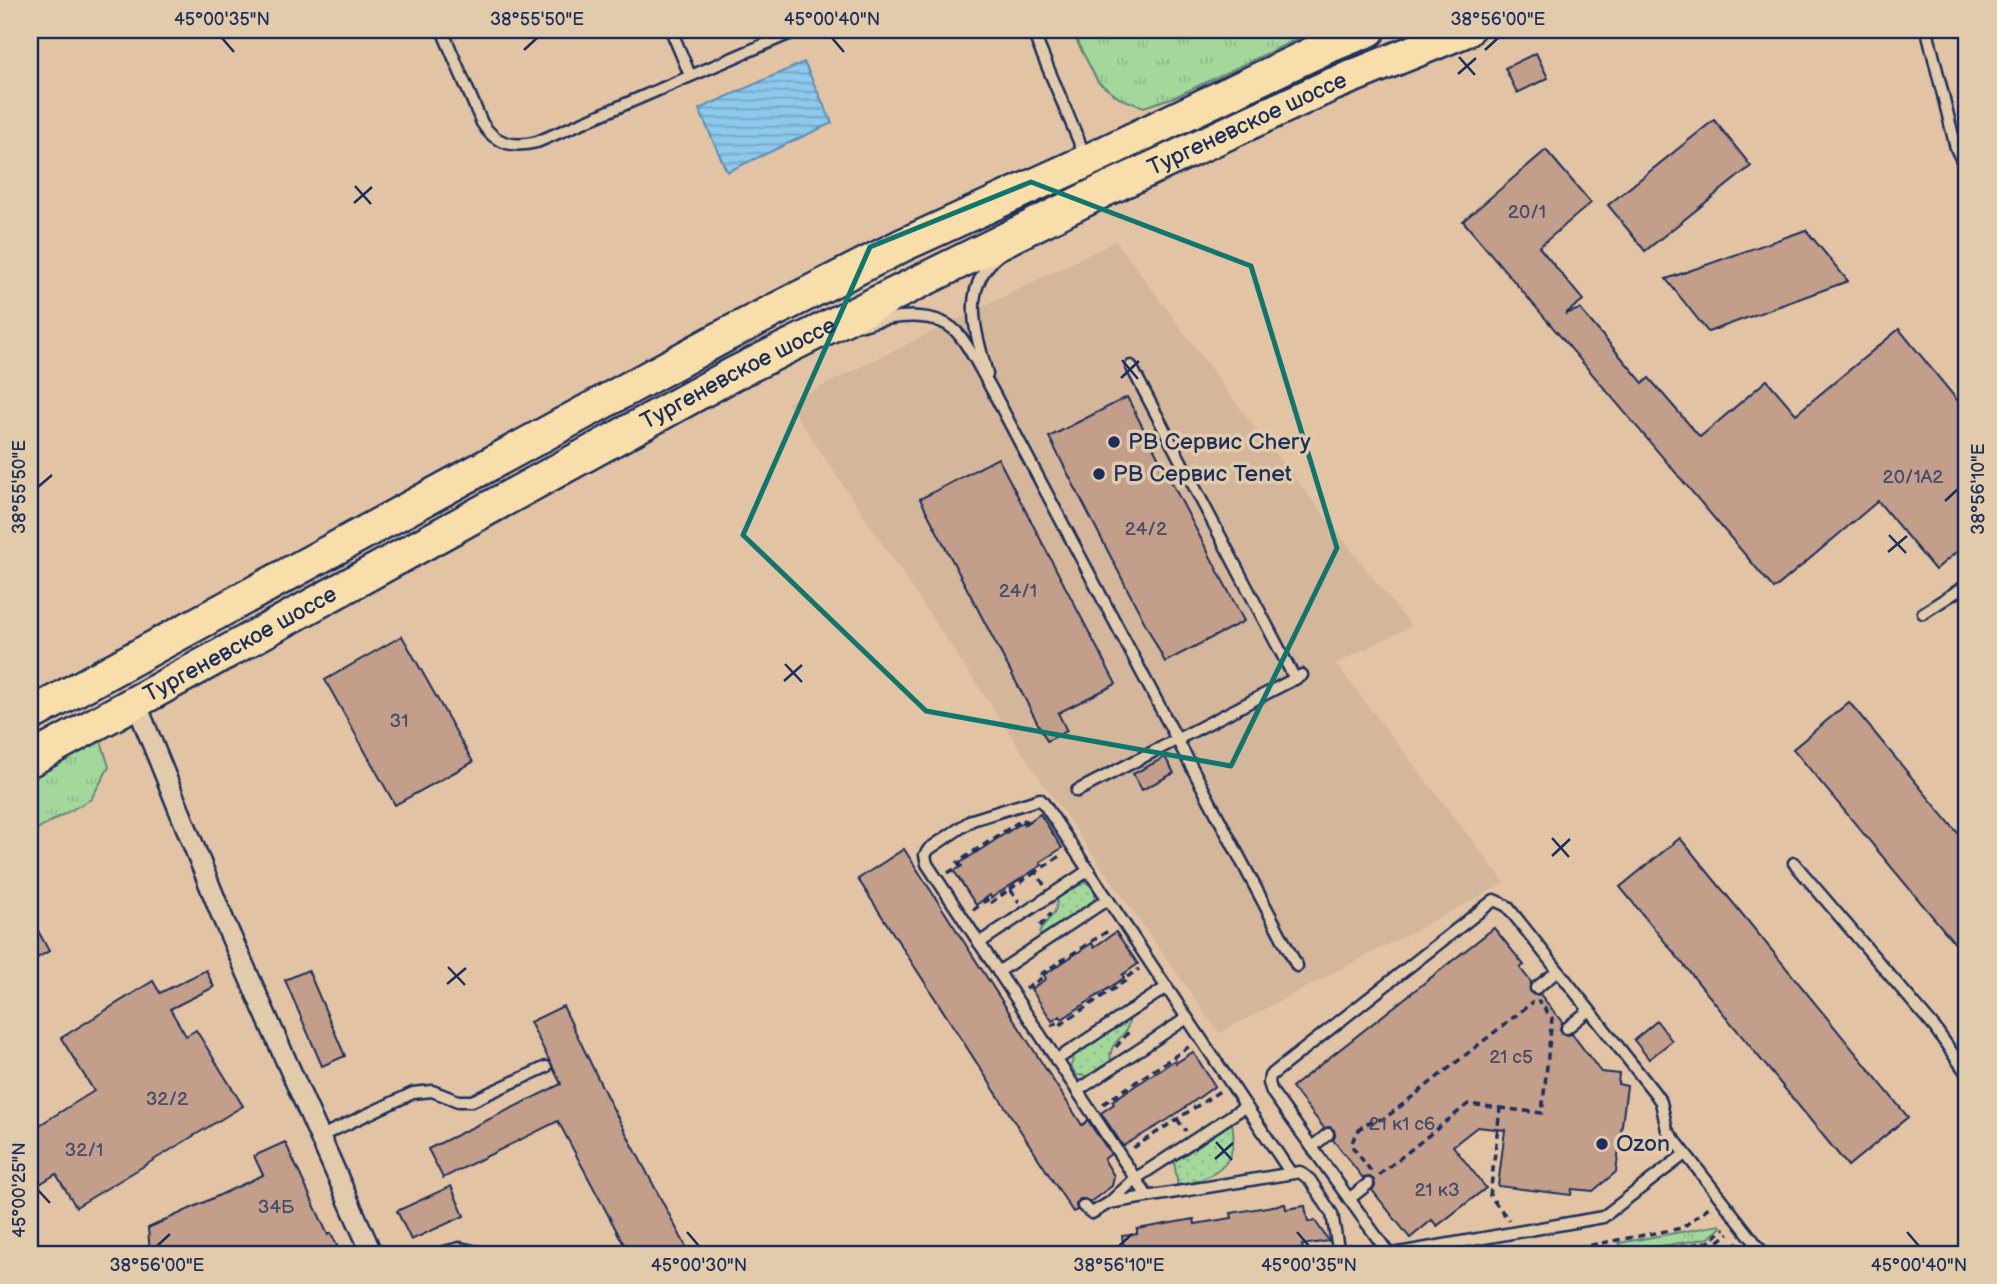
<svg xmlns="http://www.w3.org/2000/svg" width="1997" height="1284" font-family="'Balsamiq Sans',sans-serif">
  <defs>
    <pattern id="grass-tufts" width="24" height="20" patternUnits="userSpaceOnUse" patternTransform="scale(1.75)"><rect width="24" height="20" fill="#a4d89a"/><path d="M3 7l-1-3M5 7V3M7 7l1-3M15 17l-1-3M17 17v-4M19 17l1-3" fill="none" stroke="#8dba87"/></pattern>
    <pattern id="park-dots" width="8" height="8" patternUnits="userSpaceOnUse" patternTransform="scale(1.75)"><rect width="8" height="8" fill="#a4d89a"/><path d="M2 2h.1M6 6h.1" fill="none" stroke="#8dba87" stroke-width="1.8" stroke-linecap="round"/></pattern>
    <pattern id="water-rules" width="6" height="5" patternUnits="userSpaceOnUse" patternTransform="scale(1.75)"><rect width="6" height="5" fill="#8cc9ec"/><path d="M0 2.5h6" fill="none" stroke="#72a4c2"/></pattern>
  </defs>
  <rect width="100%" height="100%" fill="#e2c4a4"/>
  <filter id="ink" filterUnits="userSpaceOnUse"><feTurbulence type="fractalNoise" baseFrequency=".0143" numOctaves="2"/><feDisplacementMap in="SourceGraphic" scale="14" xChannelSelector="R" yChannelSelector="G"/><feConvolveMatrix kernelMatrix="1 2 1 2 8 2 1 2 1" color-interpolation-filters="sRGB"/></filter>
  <g filter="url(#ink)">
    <path fill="#d4b69b" d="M1116,241L1246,416L1411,626L1336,664L1505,883L1219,1033L1049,792L788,403Z"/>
    <g fill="url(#grass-tufts)" stroke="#60847c" stroke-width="2">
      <path d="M1071,30H1316L1177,96L1144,107L1119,98L1098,82Z"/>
      <path d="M100,738L109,767L91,799L30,833V776Z"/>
      <path d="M1720,1225L1721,1227L1709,1238L1627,1252L1619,1243Z"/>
    </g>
    <g fill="url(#park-dots)" stroke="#60847c" stroke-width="2">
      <path d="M1085,882L1095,888V898L1092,902L1039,938C1040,919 1058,921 1057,898Z"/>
      <path d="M1129,1019C1129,1039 1107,1039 1111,1062L1089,1076L1076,1075L1071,1066L1074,1056Z"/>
      <path d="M1232,1123C1240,1166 1214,1178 1178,1186L1174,1162Z"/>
    </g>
    <path fill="url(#water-rules)" stroke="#5f8bb3" stroke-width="2" d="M804,62L832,123L727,172L699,109Z"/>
    <g fill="#c29e8b" stroke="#1b2f5e" stroke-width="2">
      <path d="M1536,53L1548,78L1517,93L1505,68Z"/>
      <path d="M1714,120L1751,166L1645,251L1608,205Z"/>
      <path d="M1546,150L1591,203L1539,247L1583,300L1565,314L1580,309L1643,383L1649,378L1700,437L1767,380L1796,414L1899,329L1967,412V543L1935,570L1878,501L1774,589L1463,221Z"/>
      <path d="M1806,230L1848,281L1708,332L1666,279Z"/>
      <path d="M1127,397L1244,621L1165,662L1049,437Z"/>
      <path d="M998,458L1116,684L1058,713L1067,731L1047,741L920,499Z"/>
      <path d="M402,636L473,762L395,805L325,680Z"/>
      <path d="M1849,702L1967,844V958L1793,749Z"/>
      <path d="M1165,757L1174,773L1142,790L1133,774Z"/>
      <path d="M1040,814L1062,848L1040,862L1042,865L991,898L990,895L976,905L954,871L962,866L960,863L1023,822L1024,825Z"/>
      <path d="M1680,838L1908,1117L1848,1166L1620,887Z"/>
      <path d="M904,849L1082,1125L1088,1121L1111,1154L1104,1159L1114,1176L1112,1186L1090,1202L1085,1199H1080L1076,1204L1077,1210L1073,1212L858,879Z"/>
      <path d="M30,916L49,951L30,962Z"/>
      <path d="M1494,928L1524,965L1520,968L1531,982L1530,992L1534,995L1540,994L1562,1022L1560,1029L1562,1033L1568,1035L1572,1034L1601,1072L1619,1074L1618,1084L1627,1086L1616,1172L1593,1191L1572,1189L1571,1195L1498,1186L1505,1130L1477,1127L1453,1146L1486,1188L1437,1226L1432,1220L1410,1238L1372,1190L1375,1186L1374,1180L1370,1177L1363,1178L1333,1140L1335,1136L1334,1130L1330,1127L1324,1128L1292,1087Z"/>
      <path d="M1116,932L1138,964L1122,975L1124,978L1062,1019L1060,1016L1052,1021L1031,989L1046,979L1044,975L1092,943L1094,947Z"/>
      <path d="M206,970L214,987L170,1009L186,1036L196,1030L243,1106L76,1207L56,1174L30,1190V1131L94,1091L61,1038L153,981L160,993Z"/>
      <path d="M308,970L345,1056L322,1066L285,980Z"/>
      <path d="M563,1006L607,1097L690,1254H629L558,1121L443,1178L428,1149L561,1084L530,1022Z"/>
      <path d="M1657,1021L1672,1041L1649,1059L1634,1040Z"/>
      <path d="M1193,1052L1215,1086L1169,1119L1123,1146L1101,1113L1114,1104L1112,1101L1175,1060L1176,1063Z"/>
      <path d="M285,1142L328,1235L331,1233L341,1254H150L148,1228L263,1175L254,1156Z"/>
      <path d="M451,1186L464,1216L411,1240L397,1211Z"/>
      <path d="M1285,1204L1286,1209L1305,1206L1308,1222L1315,1221L1329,1241L1302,1245L1303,1249L1270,1254H1125L1122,1236L1137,1234V1229L1194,1219L1195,1224L1213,1221L1232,1218L1231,1213Z"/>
    </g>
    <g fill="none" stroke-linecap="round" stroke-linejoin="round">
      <g stroke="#1b2f5e" stroke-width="15">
        <g id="service">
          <path d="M442,30L482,123C495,144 513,148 537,142L798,30"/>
          <path d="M671,30L690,75"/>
          <path d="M1032,30L1086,158"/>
          <path d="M1927,30L1956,148L1967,171"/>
          <path d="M863,325C891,316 939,308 960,336C972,351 981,371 991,388L1297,966"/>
          <path d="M1131,366L1295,679"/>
          <path d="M987,374C976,332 959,288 999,255"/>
          <path d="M1923,613L1967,585"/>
          <path d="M1077,791L1302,675"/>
          <path d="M1794,863L1935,1028L1967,1074"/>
          <path d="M979,943L1089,870"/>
          <path d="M998,972L1108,899"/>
          <path d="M1536,988L1558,971"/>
          <path d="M1567,1028L1589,1010"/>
          <path d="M1056,1060L1167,987"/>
          <path d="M1077,1091L1187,1018"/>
          <path d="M319,1137L413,1093L432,1091L458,1101H472L546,1067"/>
          <path d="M1312,1147L1328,1134"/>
          <path d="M1147,1196L927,864L925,855L929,849L972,820L1040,799L1044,804L1290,1172"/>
          <path d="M1349,1199L1368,1184"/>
          <path d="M1110,1202L1135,1179L1246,1106"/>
          <path d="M1083,1206L1092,1213L1109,1203L1300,1172L1310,1180L1332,1214L1339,1254"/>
          <path d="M436,1254L460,1248L486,1254"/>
          <path d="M1389,1254L1272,1092L1269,1083L1270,1076L1494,900L1507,906L1654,1092L1661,1102L1667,1130L1764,1254"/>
          <path d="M1393,1254L1603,1217L1685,1154"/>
        </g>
      </g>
      <g stroke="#1b2f5e" stroke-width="24">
        <path id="minor" d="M136,703L224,921L372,1254"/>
      </g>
      <g stroke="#1b2f5e" stroke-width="37">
        <g id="trunk">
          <path d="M30,715L728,334L903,245L1087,161L1322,49L1369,30"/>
          <path id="s1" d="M30,760L735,373L1105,190L1329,86L1467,30"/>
        </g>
      </g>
      <g stroke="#1b2f5e" stroke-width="3.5" stroke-dasharray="7 5" stroke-linecap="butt">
        <path d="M948,873L960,865L958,862L1023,819L1025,822L1030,819"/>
        <path d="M1044,885L1036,872L1063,854"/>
        <path d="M1010,889L1036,872"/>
        <path d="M973,910L990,898L992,902L1010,889L1019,902"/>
        <path d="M1040,926L1051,914"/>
        <path d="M1026,989L1043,977L1041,974L1111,929"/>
        <path d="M1051,1026L1059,1021L1061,1024L1128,979L1127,977L1139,969"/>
        <path d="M1116,1047L1131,1029"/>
        <path d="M1103,1104L1190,1046"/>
        <path d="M1500,1108L1542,1113L1552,1018L1538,1000"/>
        <path d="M1177,1119L1186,1131"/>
        <path d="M1133,1148L1220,1091"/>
        <path d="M1371,1171L1351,1145C1358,1127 1365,1121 1384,1119L1533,1002"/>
        <path d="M1379,1175L1468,1104L1500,1108L1490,1196L1509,1220"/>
        <path d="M1709,1249L1729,1233"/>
        <path d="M1543,1254L1682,1228L1709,1207"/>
        <path d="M1633,1254L1709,1242L1725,1228"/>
        <path d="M1677,1254L1738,1244"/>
      </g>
      <use href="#service" stroke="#e2cbab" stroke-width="10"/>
      <use href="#minor" stroke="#e2cbab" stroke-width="19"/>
      <use href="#trunk" stroke="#f8deab" stroke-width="32"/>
    </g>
  </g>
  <path fill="none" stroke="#0f766e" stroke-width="5" stroke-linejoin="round" d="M1031,182L1251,266L1337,548L1231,766L926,711L743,535L870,247Z"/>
  <path fill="none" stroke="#1b2f5e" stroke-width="2.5" d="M222,38L234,52M832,38L844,52M524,50L537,38M1485,50L1498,38M1459,57L1475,75M1458,74L1476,58M355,186L371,204M354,203L372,187M1122,360L1138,379M1121,378L1139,361M38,487L52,475M1945,501L1958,489M1889,535L1906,553M1888,552L1907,536M785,664L802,682M784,681L802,665M1552,838L1569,857M1552,856L1570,839M448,967L465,985M447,984L466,968M1216,1142L1232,1160M1215,1159L1233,1143M38,1190L50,1203M687,1232L699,1246M1297,1232L1309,1246M1907,1232L1919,1246M157,1246L170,1234M1119,1246L1132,1234"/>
  <g fill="#1b2f5e" stroke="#e2cbab" stroke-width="2.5">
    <circle cx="1114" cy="442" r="7"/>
    <circle cx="1099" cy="474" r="7"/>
    <circle cx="1602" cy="1144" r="7"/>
  </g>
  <g text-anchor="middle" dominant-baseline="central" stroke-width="7" stroke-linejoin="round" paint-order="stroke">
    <g font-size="19" fill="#454b69">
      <text x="1527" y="212">20/1</text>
      <text x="1913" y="477">20/1А2</text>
      <text x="1146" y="529">24/2</text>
      <text x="1018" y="591">24/1</text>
      <text x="399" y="721">31</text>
      <text x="1511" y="1057">21 с5</text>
      <text x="167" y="1099">32/2</text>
      <text x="1402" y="1124">21 к1 с6</text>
      <text x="84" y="1150">32/1</text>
      <text x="1437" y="1190">21 к3</text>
      <text x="276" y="1207">34Б</text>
    </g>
    <g font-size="23" fill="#1b2f5e" stroke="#e2cbab">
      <text stroke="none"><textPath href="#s1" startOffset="1374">Тургеневское шоссе</textPath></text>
      <text stroke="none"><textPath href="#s1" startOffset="807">Тургеневское шоссе</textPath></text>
      <text stroke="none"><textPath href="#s1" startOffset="240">Тургеневское шоссе</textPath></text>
    </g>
    <g font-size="23" fill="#1b2f5e" stroke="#e2cbab" text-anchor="start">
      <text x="1128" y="442">PB Сервис Chery</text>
      <text x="1113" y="474">PB Сервис Tenet</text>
      <text x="1616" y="1144">Ozon</text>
    </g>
  </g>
  <rect width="1997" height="1284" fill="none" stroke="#e2cbab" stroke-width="77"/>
  <rect x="38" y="38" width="1920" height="1208" fill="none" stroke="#1b2f5e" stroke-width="2.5"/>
  <g font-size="18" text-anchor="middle" fill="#1b2f5e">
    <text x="222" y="25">45°00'35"N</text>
    <text x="537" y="25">38°55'50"E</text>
    <text x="832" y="25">45°00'40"N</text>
    <text x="1498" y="25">38°56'00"E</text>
    <text transform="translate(19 487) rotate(-90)" y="6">38°55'50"E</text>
    <text transform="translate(1978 489) rotate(-90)" y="6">38°56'10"E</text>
    <text transform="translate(19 1190) rotate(-90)" y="6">45°00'25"N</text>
    <text x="157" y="1271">38°56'00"E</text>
    <text x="699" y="1271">45°00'30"N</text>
    <text x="1119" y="1271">38°56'10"E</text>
    <text x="1309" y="1271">45°00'35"N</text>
    <text x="1919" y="1271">45°00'40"N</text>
  </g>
</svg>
